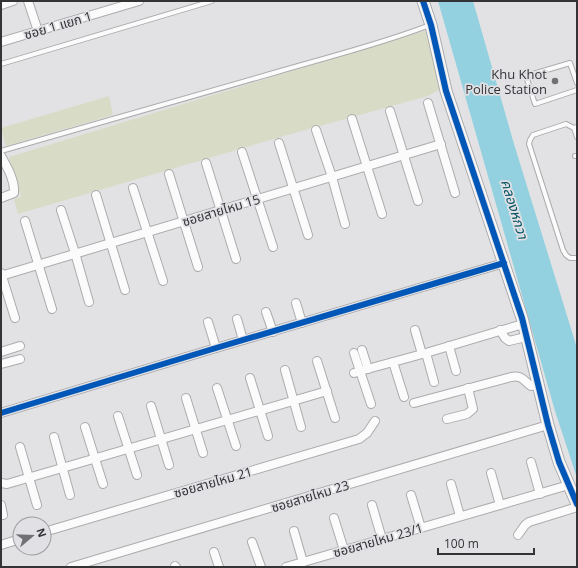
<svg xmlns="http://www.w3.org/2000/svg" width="578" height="568" font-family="'Open Sans','Noto Sans Thai',sans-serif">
  <rect width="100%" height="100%" fill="#e2e2e4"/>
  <g fill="#d8dcc6">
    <path d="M427,30L442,88L428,96L291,134L18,214L14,199L21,197L9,157Z"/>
    <path d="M109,96L113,115L6,146L1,128Z"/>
  </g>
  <path fill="#94d1e0" d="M438,1H473L514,144L577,348V478L555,411Z"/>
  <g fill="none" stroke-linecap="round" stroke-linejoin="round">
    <g stroke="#acacae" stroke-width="6">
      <g id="lane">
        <path d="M1,64L212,1"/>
        <path d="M577,83L570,63L526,76L535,104L577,90"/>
        <path d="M577,127L574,128L566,124L533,135L530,140L529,144L563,250L566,255L570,258H577"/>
        <path d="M574,128L577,137"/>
        <path d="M1,151C93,125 185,99 277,72C328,57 381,44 430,25"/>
        <path d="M575,156H577"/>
      </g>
    </g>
    <g stroke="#acacae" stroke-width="10">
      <g id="street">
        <path d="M28,1L38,31"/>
        <path d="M1,5L13,1"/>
        <path d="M1,42L139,1"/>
        <path d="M428,103L455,193"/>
        <path d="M390,111L418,201"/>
        <path d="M352,119L382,214"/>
        <path d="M316,130L332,177L345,224"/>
        <path d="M279,143L308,235"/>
        <path d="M242,152L273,247"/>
        <path d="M1,156C7,167 15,180 14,193L1,198"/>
        <path d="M206,163L236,259"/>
        <path d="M169,174L198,267"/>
        <path d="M133,188L163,281"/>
        <path d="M96,195L125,290"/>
        <path d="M61,210L75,253L89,302"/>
        <path d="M25,221L52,309"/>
        <path d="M1,273L15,318"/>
        <path d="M1,276L441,144"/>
        <path d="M296,303L302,323"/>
        <path d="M266,312L273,332"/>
        <path d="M237,319L243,340"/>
        <path d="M208,322L216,348"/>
        <path d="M415,330L422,354"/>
        <path d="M500,330L505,338L509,341L526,337"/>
        <path d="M449,346L456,371"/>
        <path d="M362,350L368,369"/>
        <path d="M1,352L20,346"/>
        <path d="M354,353L360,371L354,373"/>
        <path d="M426,353L434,382"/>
        <path d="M317,361L335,418"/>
        <path d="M393,362L404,397"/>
        <path d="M1,364L20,359"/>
        <path d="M285,370L301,427"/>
        <path d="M250,378L268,436"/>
        <path d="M217,388L236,446"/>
        <path d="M186,398L203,453"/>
        <path d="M414,403L511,377C522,375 523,380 531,386L538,385"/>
        <path d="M371,404L360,371L426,353L523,324"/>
        <path d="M151,406L169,465"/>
        <path d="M1,413L216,348L504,263"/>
        <path d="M118,416L137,475"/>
        <path d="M447,419L467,414L473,409L468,388"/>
        <path d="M85,427L103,484"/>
        <path d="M54,437L70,495"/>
        <path d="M20,447L37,505"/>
        <path d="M531,462L540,494"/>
        <path d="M491,473L500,505"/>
        <path d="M1,483L7,484L327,391"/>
        <path d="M451,484L460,516"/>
        <path d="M411,495L421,528"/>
        <path d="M1,505L3,515"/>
        <path d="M372,505L382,539"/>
        <path d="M334,518L344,550"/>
        <path d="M294,531L303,562"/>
        <path d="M44,532L359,439L367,433L375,421"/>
        <path d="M518,535L525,525L529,522L577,507"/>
        <path d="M252,542L261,567"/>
        <path d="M1,545L20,539"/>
        <path d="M214,552L219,567"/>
        <path d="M175,566L176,567"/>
        <path d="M71,567L548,425"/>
        <path d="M286,567L562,487"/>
      </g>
    </g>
    <g stroke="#acacae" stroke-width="13">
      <path id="secondary" d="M423,1L431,25L446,91L522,318L548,425L559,462L577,504"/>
    </g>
    <use href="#lane" stroke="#fbfbfb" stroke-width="4"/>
    <use href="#street" stroke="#fbfbfb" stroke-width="8"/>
    <use href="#secondary" stroke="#fbfbfb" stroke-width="11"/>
    <g stroke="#e1e1e5" stroke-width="8">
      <g id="cycleway">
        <path d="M423,1L431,25L446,91L522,318L548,425L559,462L577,504"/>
        <path d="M1,413L216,348L504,263"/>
      </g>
    </g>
    <use href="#cycleway" stroke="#0057b8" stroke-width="6"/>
  </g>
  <circle fill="#717173" stroke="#e1e1e5" stroke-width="1.5" cx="555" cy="81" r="4"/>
  <g text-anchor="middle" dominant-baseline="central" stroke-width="3.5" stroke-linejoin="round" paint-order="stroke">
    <g font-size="13" fill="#343436" stroke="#e1e1e5">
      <text transform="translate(58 25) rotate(-16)">ซอย 1 แยก 1</text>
      <text transform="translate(221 210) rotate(-17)">ซอยสายไหม 15</text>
      <text transform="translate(213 482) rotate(-16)">ซอยสายไหม 21</text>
      <text transform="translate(310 496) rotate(-17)">ซอยสายไหม 23</text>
      <text transform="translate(378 540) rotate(-16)">ซอยสายไหม 23/1</text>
    </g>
    <g font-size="13" fill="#343436" stroke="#e1e1e5" text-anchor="end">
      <text x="547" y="74">Khu Khot<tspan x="547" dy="15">Police Station</tspan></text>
    </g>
    <g font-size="14" font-style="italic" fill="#065463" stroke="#e1e1e5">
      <text transform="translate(515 209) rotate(73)">คลองหกวา</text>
    </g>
  </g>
  <rect width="578" height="568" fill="none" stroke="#343436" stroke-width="4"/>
  <g transform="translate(32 536) rotate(71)"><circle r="19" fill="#e1e1e5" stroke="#9c9c9f"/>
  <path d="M0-3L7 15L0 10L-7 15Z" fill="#717173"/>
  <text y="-6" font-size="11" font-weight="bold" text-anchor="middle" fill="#343436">N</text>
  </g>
  <path d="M438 548v6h96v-6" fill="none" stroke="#343436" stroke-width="2"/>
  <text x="444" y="548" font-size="12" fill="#343436" stroke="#e1e1e5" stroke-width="3" paint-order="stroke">100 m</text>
</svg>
